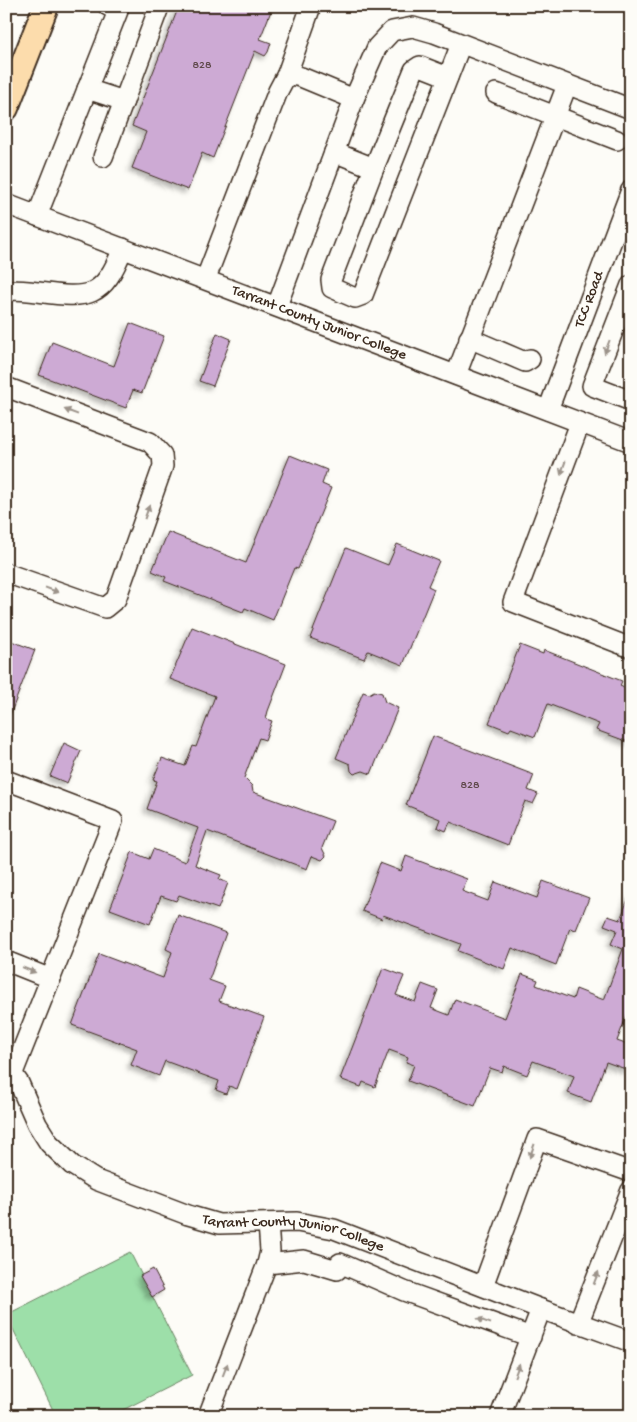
<svg xmlns="http://www.w3.org/2000/svg" width="637" height="1422" font-family="'Gochi Hand',sans-serif">
  <defs>
    <filter id="shadow"><feDropShadow dx="-3.5" dy="3.5" stdDeviation="2.5" flood-color="#0004"/></filter>
  </defs>
  <rect width="100%" height="100%" fill="#fdfcf7"/>
  <filter id="ink" filterUnits="userSpaceOnUse"><feTurbulence type="fractalNoise" baseFrequency=".02" numOctaves="2"/><feDisplacementMap in="SourceGraphic" scale="10" xChannelSelector="R" yChannelSelector="G"/><feConvolveMatrix kernelMatrix="1 2 1 2 8 2 1 2 1" color-interpolation-filters="sRGB"/></filter>
  <g filter="url(#ink)">
    <path fill="#9ddfa9" stroke="#6c8464" d="M130,1252L192,1375L111,1416H56L6,1315Z"/>
    <g fill="#cdaad4" stroke="#3b2a1e" filter="url(#shadow)">
      <path d="M179,6H273L260,39L271,43L268,52L265,56L255,51L213,158L202,153L188,190L132,168L146,132L132,126Z"/>
      <path d="M130,323L164,336L142,393L133,390L126,408L39,375L52,342L114,366Z"/>
      <path d="M217,333L231,339L213,386L199,381Z"/>
      <path d="M290,455L327,470L322,484L331,488L298,569L294,568L273,620L245,608L243,612L164,581L166,577L152,571L168,532L246,563Z"/>
      <path d="M397,544L439,561L428,586L434,589L403,665L368,651L364,659L310,638L346,548L388,565Z"/>
      <path d="M192,627L286,664L268,711L266,719L272,721L265,740L259,738L244,778L252,786L253,792L333,821L322,848L326,856L322,860L312,856L307,869L207,831L195,865L221,875L219,879L228,883L218,909L179,895L176,901L161,896L150,924L110,909L132,852L149,859L153,849L185,862L198,828L147,809L157,781L153,780L162,758L185,766L193,746L196,747L215,696L170,679Z"/>
      <path d="M6,639L35,650L7,723H6Z"/>
      <path d="M520,645L543,654L544,650L622,681L620,686L631,691V743L596,730L599,724L548,704L535,737L511,728L509,731L489,723Z"/>
      <path d="M374,691L382,693L385,702L398,708L371,774L363,771L354,774L351,771L350,764L336,758L363,692L369,694Z"/>
      <path d="M433,736L534,775L528,790L538,794L533,804L525,801L508,845L450,822L446,831L437,827L440,819L406,805Z"/>
      <path d="M64,743L81,751L67,783L50,776Z"/>
      <path d="M406,856L467,879L462,891L488,901L495,882L537,898L543,881L589,898L576,930L570,928L556,965L512,948L504,969L458,951L461,944L383,915L382,919L362,911L380,863L401,871Z"/>
      <path d="M630,894L631,1004L617,1041L631,1046V1071L606,1062L591,1102L568,1093L574,1076L533,1061L527,1075L504,1066L502,1072L490,1068L475,1106L408,1081L414,1065L406,1062L408,1057L389,1050L375,1087L363,1082L361,1087L340,1079L383,968L404,976L396,995L415,1002L422,984L438,990L431,1008L449,1015L455,999L505,1018L522,974L538,980L536,985L573,999L576,989L604,1000L623,949L611,944L617,930L604,925L608,916L620,920Z"/>
      <path d="M178,915L226,933L209,980L225,986L219,1001L264,1017L237,1089L229,1086L226,1094L216,1090L219,1081L165,1061L159,1076L131,1065L137,1049L72,1025L99,954L163,978L172,952L166,949Z"/>
      <path d="M153,1269L164,1290L152,1297L140,1276Z"/>
    </g>
    <g fill="none" stroke-linecap="round" stroke-linejoin="round">
      <g stroke="#3b2a1e" stroke-width="22">
        <g id="minor">
          <path d="M287,74L311,6"/>
          <path d="M87,89L124,101"/>
          <path d="M496,93L617,140"/>
          <path d="M334,152L374,168L331,280L332,288L355,298L363,295L461,44"/>
          <path d="M103,157L158,10L157,6"/>
          <path d="M374,168L414,70L420,66L448,77"/>
          <path id="s1" d="M6,204L631,442"/>
          <path d="M37,216L118,11L108,6"/>
          <path d="M206,278L278,91L287,74L301,77L354,99"/>
          <path d="M631,285L592,386L631,401"/>
          <path d="M6,291C17,289 27,291 38,292C89,299 103,299 123,248"/>
          <path d="M277,306L354,99L377,47L392,31L413,27L434,33L631,109"/>
          <path d="M469,338L525,362L530,359"/>
          <path d="M456,375L567,85"/>
          <path d="M6,387L150,442L162,455L163,466L116,599L105,608L6,573"/>
          <path id="s2" d="M548,410L631,190"/>
          <path d="M580,423L513,602L631,648"/>
          <path d="M6,780L113,821L13,1073"/>
          <path d="M6,961L51,979"/>
          <path id="s3" d="M6,1065L19,1083L37,1124L49,1143L72,1165L96,1180L188,1215L219,1224L297,1222L334,1229L541,1309L631,1342"/>
          <path d="M340,1263L404,1291L531,1337"/>
          <path d="M267,1264L304,1260L337,1270"/>
          <path d="M483,1286L537,1139L631,1172"/>
          <path d="M578,1324L631,1190"/>
          <path d="M208,1416L267,1264L270,1251L268,1223"/>
          <path d="M500,1416L541,1309"/>
        </g>
      </g>
      <g stroke="#3b2a1e" stroke-width="28">
        <path id="major" d="M6,108L46,6"/>
      </g>
      <use href="#minor" stroke="#fdfcf7" stroke-width="19"/>
      <use href="#major" stroke="#fcdcac" stroke-width="24"/>
    </g>
    <defs><path id="oneway-solid" d="M-6-.8H1V-3.2L6.5 0L1 3.2V.8H-6Z" transform="scale(1.25)"/></defs>
    <g fill="#9c938a">
      <use href="#oneway-solid" transform="translate(607 347) rotate(111)"/>
      <use href="#oneway-solid" transform="translate(71 412) rotate(-159)"/>
      <use href="#oneway-solid" transform="translate(563 468) rotate(110)"/>
      <use href="#oneway-solid" transform="translate(147 512) rotate(-70)"/>
      <use href="#oneway-solid" transform="translate(52 590) rotate(21)"/>
      <use href="#oneway-solid" transform="translate(29 970) rotate(22)"/>
      <use href="#oneway-solid" transform="translate(532 1151) rotate(110)"/>
      <use href="#oneway-solid" transform="translate(596 1278) rotate(-69)"/>
      <use href="#oneway-solid" transform="translate(484 1321) rotate(-160)"/>
      <use href="#oneway-solid" transform="translate(225 1370) rotate(-69)"/>
      <use href="#oneway-solid" transform="translate(517 1370) rotate(-69)"/>
    </g>
  </g>
  <g text-anchor="middle" dominant-baseline="central" stroke-width="4.5" stroke-linejoin="round" paint-order="stroke">
    <g font-size="12" fill="#604a4c">
      <text x="202" y="66">828</text>
      <text x="470" y="786">828</text>
    </g>
    <g font-size="15" fill="#3b2a1e" stroke="#fdfcf7">
      <text stroke="none"><textPath href="#s2" startOffset="118">TCC Road</textPath></text>
      <text stroke="none"><textPath href="#s1" startOffset="335">Tarrant County Junior College</textPath></text>
      <text stroke="none"><textPath href="#s3" startOffset="356">Tarrant County Junior College</textPath></text>
    </g>
  </g>
  <rect width="637" height="1422" fill="none" stroke="#fdfcf7" stroke-width="25"/>
  <rect x="12" y="12" width="612" height="1397" fill="none" stroke="#3b2a1e" stroke-width="2" filter="url(#ink)"/>
</svg>
